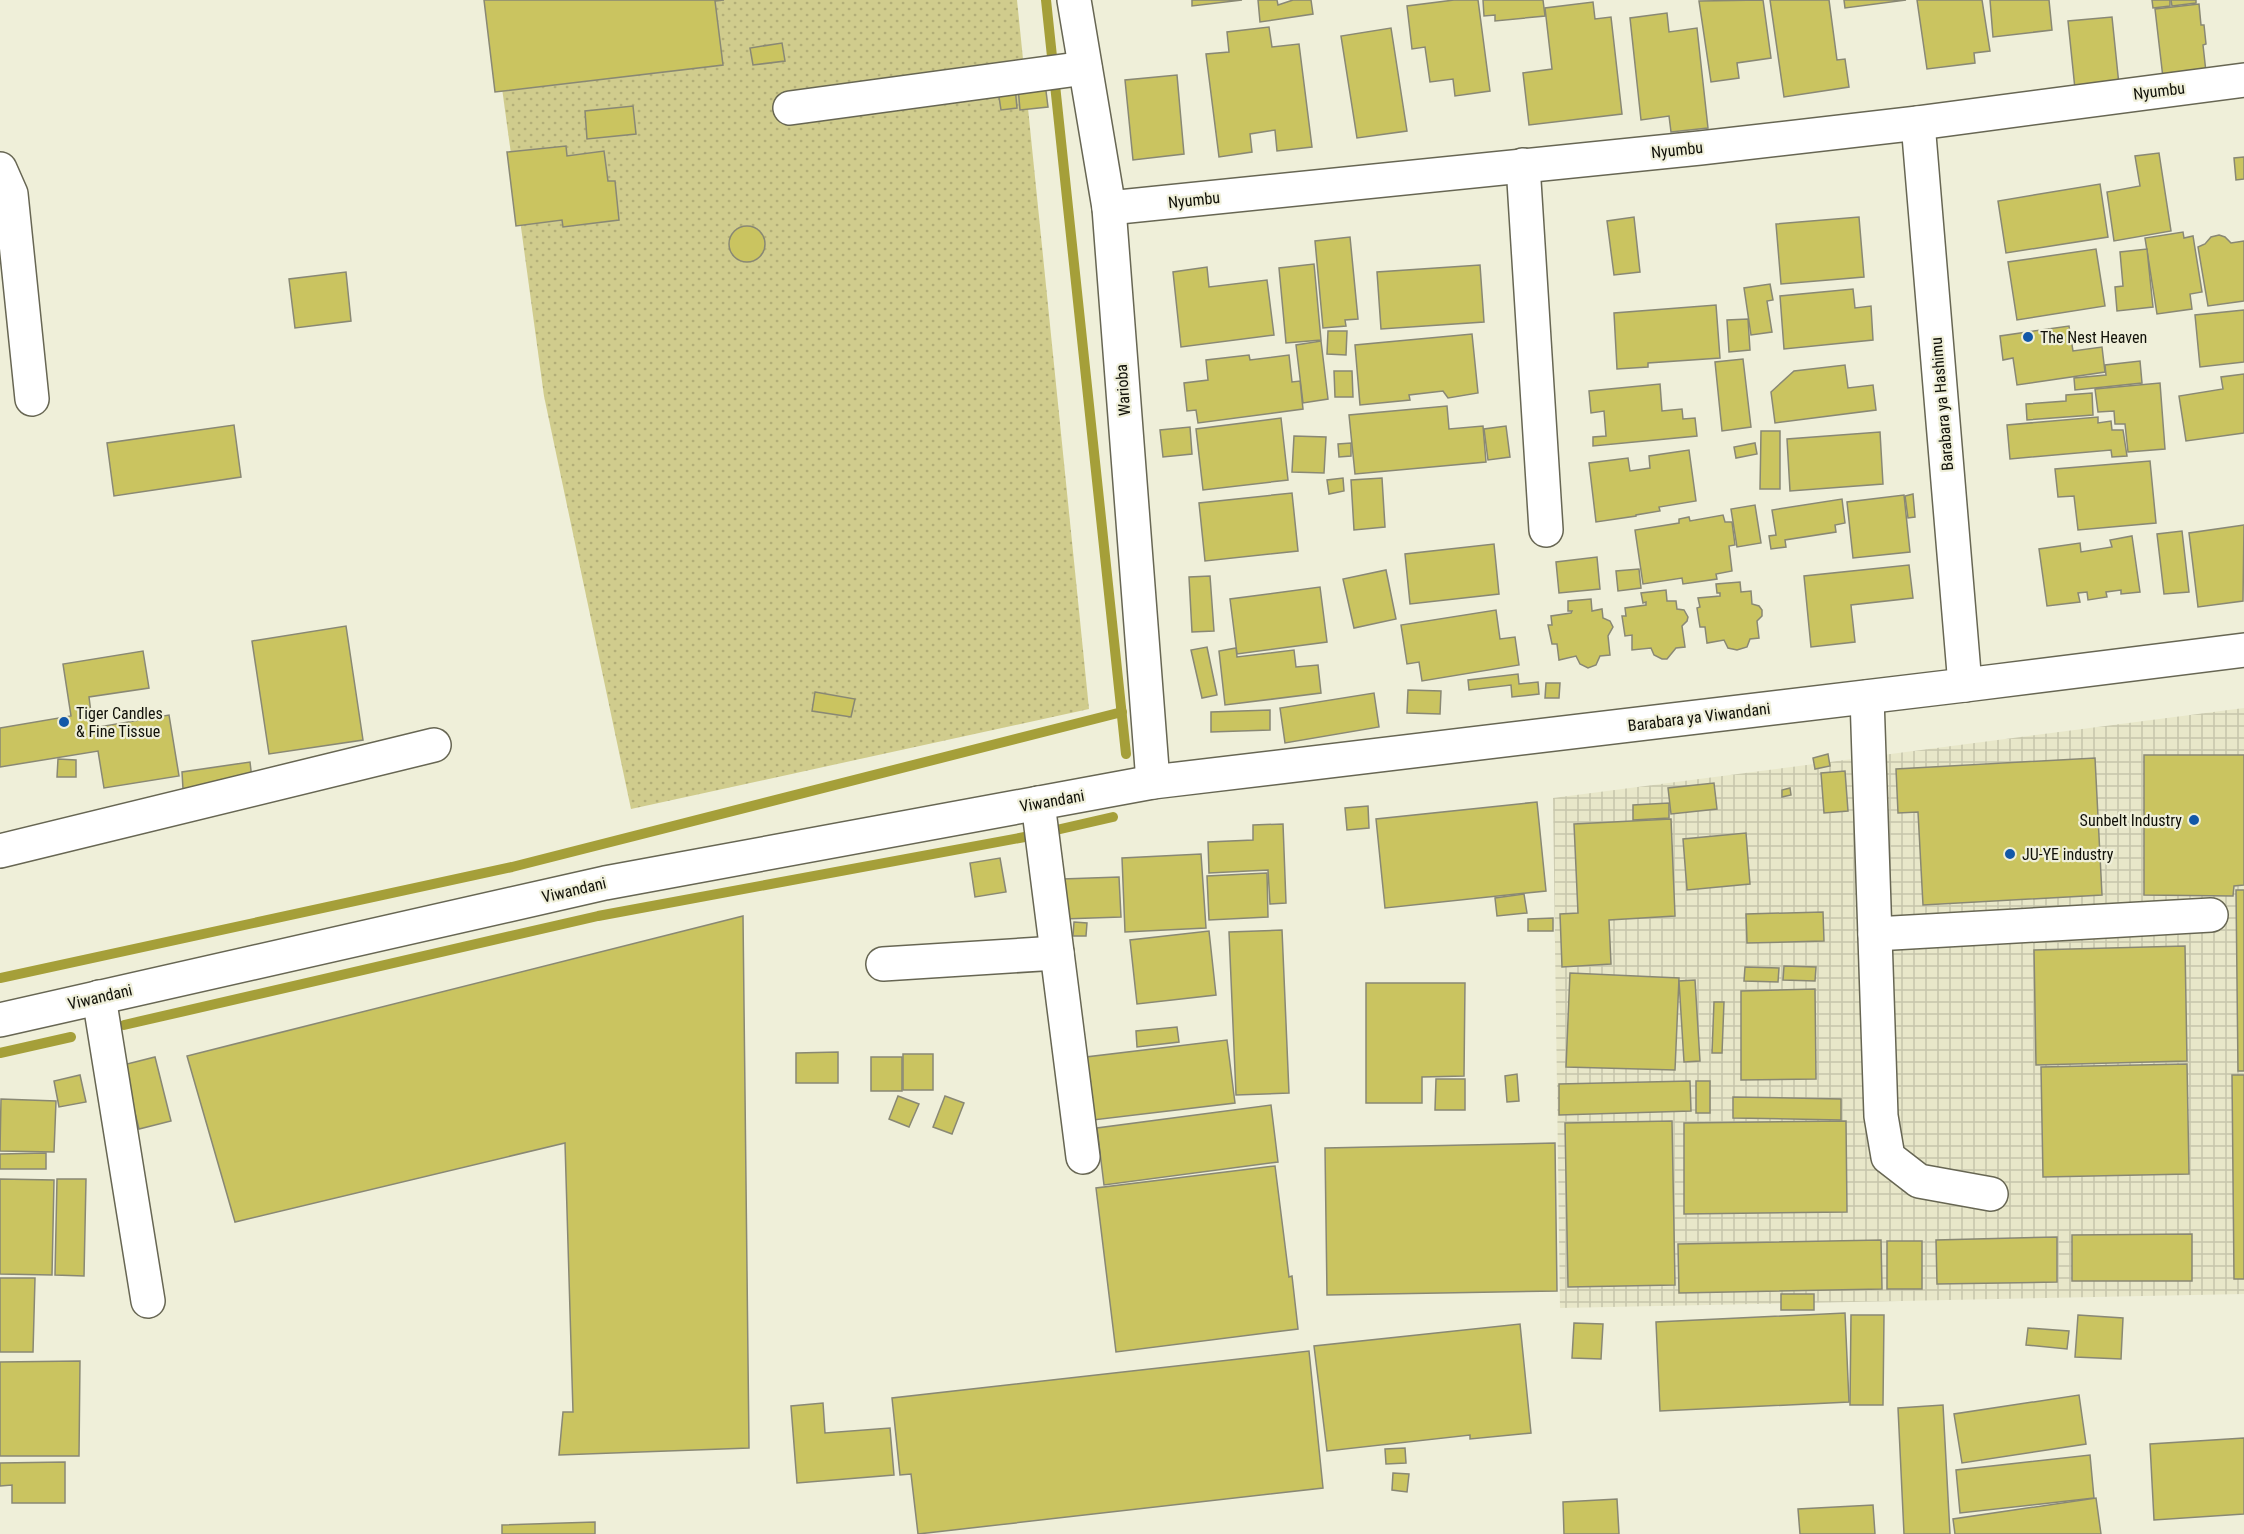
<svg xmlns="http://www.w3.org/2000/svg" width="2244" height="1534" font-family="'Roboto Condensed',sans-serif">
  <defs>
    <pattern id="industrial-grid" width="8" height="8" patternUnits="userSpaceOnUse" patternTransform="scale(1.5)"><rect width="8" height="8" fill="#e8e7c9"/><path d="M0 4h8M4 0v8" fill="none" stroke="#c6c5ab"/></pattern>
    <pattern id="grass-dots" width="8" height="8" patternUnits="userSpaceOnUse" patternTransform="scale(1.5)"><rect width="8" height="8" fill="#d0cc8d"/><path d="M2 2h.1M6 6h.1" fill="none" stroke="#b2ae78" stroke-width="1.8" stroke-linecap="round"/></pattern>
  </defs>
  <rect width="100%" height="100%" fill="#efefd9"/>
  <path fill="url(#industrial-grid)" d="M2244,708V1294L1560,1308L1553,798Z"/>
  <path fill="url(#grass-dots)" d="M490,0H1017L1089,709L631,809L544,396Z"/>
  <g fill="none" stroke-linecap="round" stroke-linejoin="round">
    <g stroke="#a59f39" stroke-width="10">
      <path d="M1046,0L1126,754"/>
      <path d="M0,978L512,867L1122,712"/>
      <path d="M124,1025L598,916L1030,836L1113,817"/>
      <path d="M0,1053L71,1037"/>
    </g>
  </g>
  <g fill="#cac460" stroke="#898874" stroke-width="1.5">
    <path d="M484,0H724L715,1L723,65L495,92Z"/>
    <path d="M1192,0H1242L1192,6Z"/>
    <path d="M1258,0H1277L1278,5L1293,0H1311L1313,14L1260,22Z"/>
    <path d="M1454,0H1478L1490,91L1455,96L1453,79L1430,82L1425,47L1412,49L1407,6Z"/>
    <path d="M1483,0H1543L1545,16L1495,21V15L1484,16Z"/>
    <path d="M1763,0L1771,58L1737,63L1739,78L1711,82L1699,1Z"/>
    <path d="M1770,0H1829L1837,60L1845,59L1849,87L1784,97Z"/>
    <path d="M1844,0H1906L1845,8Z"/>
    <path d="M1917,0H1982L1990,51L1974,53L1975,63L1927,69Z"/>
    <path d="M1990,0H2049L2052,30L1993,37Z"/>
    <path d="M2152,0H2170V6L2153,8Z"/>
    <path d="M2171,0H2196V3L2172,6Z"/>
    <path d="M1593,2L1595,19L1611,17L1622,114L1529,125L1523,73L1552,69L1545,8Z"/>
    <path d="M2199,4L2201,25H2204L2206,44L2203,45L2206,72L2163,78L2155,9Z"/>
    <path d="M1667,13L1669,32L1697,28L1708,128L1671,132L1669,116L1641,120L1630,18Z"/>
    <path d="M2112,17L2119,85L2075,89L2068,21Z"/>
    <path d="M1269,27L1272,47L1299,44L1312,147L1277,151L1275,130L1250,134L1252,152L1219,157L1206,54L1229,52L1227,32Z"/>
    <path d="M1391,28L1407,131L1357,138L1341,36Z"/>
    <path d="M782,43L785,61L753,65L750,48Z"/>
    <path d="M1177,75L1184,154L1133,160L1125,80Z"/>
    <path d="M1045,83L1048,107L1020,110L1018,87Z"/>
    <path d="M1015,87L1017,108L1001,110L998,90Z"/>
    <path d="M633,106L636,134L587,139L585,111Z"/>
    <path d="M566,146L567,156L604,151L608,181H615L619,220L563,227L562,220L516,226L507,152Z"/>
    <path d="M2159,153L2171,231L2114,241L2107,192L2140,186L2135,156Z"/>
    <path d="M2244,157V179L2236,180L2234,158Z"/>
    <path d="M2100,184L2108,237L2006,253L1998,201Z"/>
    <path d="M1634,217L1640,272L1614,275L1607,221Z"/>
    <path d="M1859,217L1864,277L1781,284L1776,224Z"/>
    <circle cx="747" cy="244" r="18"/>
    <path d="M2183,232L2184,238L2193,236L2202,292L2190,294L2192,309L2157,314L2145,238Z"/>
    <path d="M2219,235L2225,237L2231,243L2244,241V301L2208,306L2198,247L2205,244L2211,237Z"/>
    <path d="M1350,237L1358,319L1345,320L1346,326L1323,328L1315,241Z"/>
    <path d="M2096,249L2105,306L2017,320L2008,262Z"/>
    <path d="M2147,249L2153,307L2117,311L2115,287L2123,286L2120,252Z"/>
    <path d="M1314,264L1321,340L1286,343L1279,268Z"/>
    <path d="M1480,265L1484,322L1381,329L1377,272Z"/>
    <path d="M1207,267L1209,287L1267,280L1274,335L1181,347L1173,272Z"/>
    <path d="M346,272L351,321L295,328L289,279Z"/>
    <path d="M1770,284L1773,300L1767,301L1772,332L1751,335L1744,288Z"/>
    <path d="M1853,289L1855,308L1871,306L1873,340L1784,349L1780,296Z"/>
    <path d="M1716,305L1720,358L1648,363V367L1617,369L1614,313Z"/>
    <path d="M2244,310V362L2200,367L2195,315Z"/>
    <path d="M1748,319L1750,350L1729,352L1727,320Z"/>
    <path d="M2069,326L2073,351L2102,347L2105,372L2017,385L2013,358L2003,360L2000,336Z"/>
    <path d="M1328,331H1347L1346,355L1327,354Z"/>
    <path d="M1472,334L1478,393L1448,398L1443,391L1409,395L1410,400L1360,405L1355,345Z"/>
    <path d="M1321,341L1328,399L1303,403L1296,345Z"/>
    <path d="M1249,355L1250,360L1289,355L1292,382L1300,381L1303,409L1198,423L1196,410L1187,411L1184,383L1208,380L1206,360Z"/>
    <path d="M1743,359L1751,427L1722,431L1715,362Z"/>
    <path d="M2140,361L2142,383L2075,390L2074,378L2106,375L2105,365Z"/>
    <path d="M1845,365L1848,388L1873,385L1876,410L1775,423L1771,392L1794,371Z"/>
    <path d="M1334,371H1352L1353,397H1335Z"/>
    <path d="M2244,374V433L2186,441L2179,396L2223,389L2221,377Z"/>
    <path d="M2160,383L2165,449L2128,452L2125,424H2115L2114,411L2098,412L2095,389Z"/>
    <path d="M1660,384L1662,411L1682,409L1683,419L1695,418L1697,436L1593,446V437L1606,436L1604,411L1591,413L1589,391Z"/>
    <path d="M2092,393L2093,415L2027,420L2026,404L2066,401V395Z"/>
    <path d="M1447,406L1449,429L1483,426L1486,462L1355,474L1349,415Z"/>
    <path d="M2098,417V423L2111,421L2112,430H2123L2127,456L2112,457L2111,450L2010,459L2007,425Z"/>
    <path d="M1281,418L1288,480L1203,490L1196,429Z"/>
    <path d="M234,425L241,477L114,496L107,443Z"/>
    <path d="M1506,426L1510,457L1488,460L1484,429Z"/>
    <path d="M1190,427L1192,454L1163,457L1160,430Z"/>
    <path d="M1761,431H1780V489H1760Z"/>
    <path d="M1880,432L1883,484L1790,491L1787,439Z"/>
    <path d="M1294,436L1326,437L1324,473L1292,472Z"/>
    <path d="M1351,443V456L1339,457L1338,444Z"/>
    <path d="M1755,443L1757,454L1736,458L1734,447Z"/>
    <path d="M1689,450L1696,501L1659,507L1660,511L1636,515V516L1596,522L1589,463L1628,458L1630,471L1650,468L1649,456Z"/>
    <path d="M2150,461L2156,523L2078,530L2074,496L2058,497L2055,469Z"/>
    <path d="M1343,478L1344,491L1329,494L1327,480Z"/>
    <path d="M1382,478L1385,527L1354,530L1351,480Z"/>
    <path d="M1292,493L1298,551L1205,561L1199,503Z"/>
    <path d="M1913,494L1915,517L1908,518L1905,496Z"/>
    <path d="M1904,495L1910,552L1853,558L1847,502Z"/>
    <path d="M1842,499L1845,523L1835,525L1836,532L1785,540L1786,547L1771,549L1769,536L1776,535L1772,510Z"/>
    <path d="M1755,505L1761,543L1737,547L1731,509Z"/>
    <path d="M1723,515L1725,522H1732L1735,545L1729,546L1732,571L1716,574L1717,579L1683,584L1682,578L1643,584L1635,530L1679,523V519L1689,517L1690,521Z"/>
    <path d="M2244,525L2243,601L2198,607L2189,533Z"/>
    <path d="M2182,531L2189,592L2164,594L2157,534Z"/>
    <path d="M2132,536L2140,592L2121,594V590L2106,592L2107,597L2088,600L2087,592L2078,593L2080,602L2047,606L2039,549L2080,543L2081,552L2112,547L2110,540Z"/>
    <path d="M1494,544L1499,594L1410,604L1405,554Z"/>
    <path d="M1597,557L1600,589L1559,593L1556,562Z"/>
    <path d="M1909,565L1913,598L1851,605L1855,642L1811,647L1804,576Z"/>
    <path d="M1639,569L1641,588L1618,591L1616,571Z"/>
    <path d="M1386,570L1396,619L1354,628L1343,579Z"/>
    <path d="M1210,576L1214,631L1192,632L1189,577Z"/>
    <path d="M1740,582L1741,592L1751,591L1752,604L1759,606L1762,610V616L1757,621L1759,638L1750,639L1747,647L1737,650L1728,648L1724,640L1707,643L1705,627H1700L1697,608L1700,607L1698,598L1720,596V593H1717L1716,584Z"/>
    <path d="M1320,587L1327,642L1237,654L1230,599Z"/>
    <path d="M1666,590L1667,601H1676L1677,609L1684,610L1688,617L1687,621L1682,626L1685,647L1676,648L1667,659H1662L1654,655L1651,648L1632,650V635L1625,636L1622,616H1626L1625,608L1646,605V602L1643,603L1641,593Z"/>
    <path d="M1591,599L1592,611L1602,609L1603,618L1610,621L1613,627L1608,636L1610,655L1600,656L1596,665L1588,668L1580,664L1576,656L1559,660L1557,644H1552L1548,625H1552L1551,616L1571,613L1572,611H1568V601Z"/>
    <path d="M1496,610L1500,639L1515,637L1519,665L1422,681L1419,662L1407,664L1401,625Z"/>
    <path d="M346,626L363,740L269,754L252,641Z"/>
    <path d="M1207,647L1217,695L1202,698L1191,650Z"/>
    <path d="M1236,648L1237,657L1294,650L1296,667L1318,665L1321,693L1225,705L1219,651Z"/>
    <path d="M143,651L149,688L89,697L93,728L169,715L179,776L104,788L98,751L0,767V728L71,716L63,664Z"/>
    <path d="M1518,674L1519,684L1538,682L1539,694L1512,697L1511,685L1469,690L1468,680Z"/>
    <path d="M1546,683H1560L1559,698H1545Z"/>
    <path d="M1408,690L1441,691L1440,714L1407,713Z"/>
    <path d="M815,692L855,699L851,717L812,711Z"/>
    <path d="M1374,693L1379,727L1285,743L1280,708Z"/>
    <path d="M1270,710V730L1211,732V712Z"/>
    <path d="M1828,754L1830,766L1815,769L1813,758Z"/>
    <path d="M2144,755H2244V885L2234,886L2233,896L2144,895Z"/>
    <path d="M2095,758L2102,895L1923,905L1918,812L1898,813L1896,769Z"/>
    <path d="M58,759L76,760V777H57Z"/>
    <path d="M250,762L252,779L183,789L182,772Z"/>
    <path d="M1845,771L1848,811L1824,813L1821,773Z"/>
    <path d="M1714,783L1717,809L1671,814L1668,788Z"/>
    <path d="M1790,788L1791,795L1782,797V790Z"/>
    <path d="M1537,802L1546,891L1385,908L1376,819Z"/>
    <path d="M1669,803V818L1633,820V805Z"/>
    <path d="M1368,806L1369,828L1347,830L1345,808Z"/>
    <path d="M1671,819L1675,916L1609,920L1611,964L1562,967L1560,914L1578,913L1574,824Z"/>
    <path d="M1283,824L1286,903L1270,904L1268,870L1209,873L1208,842L1253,840V825Z"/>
    <path d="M1746,833L1750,884L1687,890L1683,839Z"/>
    <path d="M1201,854L1206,928L1125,932L1122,858Z"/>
    <path d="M1000,858L1006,892L975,897L970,863Z"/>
    <path d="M1267,873L1268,917L1209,920L1207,876Z"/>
    <path d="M1119,877L1121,917L1063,919L1062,879Z"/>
    <path d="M2236,890H2244V1071H2238Z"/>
    <path d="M1524,894L1527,913L1497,916L1495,898Z"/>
    <path d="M1823,912L1824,941L1747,943L1746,914Z"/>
    <path d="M743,916L749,1448L559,1455L563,1412H573L565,1143L235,1222L187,1056Z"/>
    <path d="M1553,918V931H1528V919Z"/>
    <path d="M1074,922L1087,923L1086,936H1073Z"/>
    <path d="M1282,930L1289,1093L1236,1095L1229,932Z"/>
    <path d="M1209,931L1216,995L1137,1004L1130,940Z"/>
    <path d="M2185,946L2187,1061L2036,1065L2034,950Z"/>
    <path d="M1784,966L1816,967L1815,981L1783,980Z"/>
    <path d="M1745,967L1779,968L1778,982L1744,981Z"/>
    <path d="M1570,973L1679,978L1675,1070L1566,1067Z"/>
    <path d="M1695,980L1700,1061L1684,1062L1679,981Z"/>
    <path d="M1366,983H1465L1464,1076L1422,1077V1103H1366Z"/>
    <path d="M1815,989L1816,1079L1741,1080V991Z"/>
    <path d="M1714,1002H1724L1722,1053H1712Z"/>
    <path d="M1177,1027L1179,1042L1137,1047L1136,1031Z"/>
    <path d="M1227,1040L1235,1103L1093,1120L1086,1057Z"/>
    <path d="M838,1052V1083H796V1053Z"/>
    <rect x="903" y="1054" width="30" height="36"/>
    <path d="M155,1057L171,1121L139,1129L123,1065Z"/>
    <rect x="871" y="1057" width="31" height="34"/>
    <path d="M2187,1064L2189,1174L2043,1177L2041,1067Z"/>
    <path d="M1517,1074L1519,1101L1507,1102L1505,1076Z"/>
    <path d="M80,1075L86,1102L59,1107L54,1081Z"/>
    <path d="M2232,1075H2244V1279H2234Z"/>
    <path d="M1436,1079H1465V1110H1435Z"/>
    <path d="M1690,1081L1691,1111L1559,1115V1084Z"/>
    <rect x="1696" y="1081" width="14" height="32"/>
    <path d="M898,1096L919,1104L909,1127L889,1119Z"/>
    <path d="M945,1096L964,1103L952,1134L933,1127Z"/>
    <path d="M1733,1097L1841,1099V1120L1733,1118Z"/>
    <path d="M1,1099L56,1101L54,1152L0,1151Z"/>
    <path d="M1271,1105L1278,1162L1104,1185L1097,1128Z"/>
    <path d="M1672,1121L1675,1285L1568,1287L1565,1123Z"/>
    <path d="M1846,1121L1847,1212L1684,1214V1123Z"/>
    <path d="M1555,1143L1557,1291L1327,1295L1325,1148Z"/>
    <path d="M46,1153V1169H0V1154Z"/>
    <path d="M1275,1166L1289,1277L1292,1276L1298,1329L1116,1352L1096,1188Z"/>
    <path d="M0,1179L54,1180L52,1275L0,1274Z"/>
    <path d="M57,1179H86L84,1276L55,1275Z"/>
    <path d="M2192,1234V1281H2072V1235Z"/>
    <path d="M2057,1237V1282L1937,1284L1936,1240Z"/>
    <path d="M1881,1240L1882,1289L1679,1293L1678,1244Z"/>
    <rect x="1887" y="1241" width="35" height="48"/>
    <path d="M0,1278H35L33,1352H0Z"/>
    <rect x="1781" y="1294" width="33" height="16"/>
    <path d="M1845,1313L1849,1402L1660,1411L1656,1322Z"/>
    <path d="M1851,1315H1884L1883,1405H1850Z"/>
    <path d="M2078,1315L2123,1318L2121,1359L2075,1357Z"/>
    <path d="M1574,1323L1603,1324L1601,1359L1572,1358Z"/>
    <path d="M1520,1324L1531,1433L1470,1439V1435L1327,1451L1314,1346Z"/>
    <path d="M2028,1328L2069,1331L2067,1349L2026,1345Z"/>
    <path d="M1309,1351L1323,1488L918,1534L911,1474L900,1475L892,1398Z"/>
    <path d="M80,1361L79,1456H0V1362Z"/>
    <path d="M2079,1395L2086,1444L1962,1463L1954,1414Z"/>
    <path d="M823,1403L825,1433L890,1428L894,1475L797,1483L791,1406Z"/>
    <path d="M1943,1405L1950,1534H1904L1898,1408Z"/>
    <path d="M2244,1438V1514L2154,1520L2150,1444Z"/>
    <path d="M1405,1448L1406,1463L1386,1464L1385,1449Z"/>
    <path d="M2090,1455L2094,1498L1960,1513L1956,1470Z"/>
    <path d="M65,1462V1503H12V1485L0,1486V1463Z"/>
    <path d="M1393,1473L1409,1474L1407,1492L1392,1490Z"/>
    <path d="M2096,1498L2101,1534H1955L1953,1519Z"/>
    <path d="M1617,1499L1619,1534H1564L1563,1502Z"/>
    <path d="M1873,1505L1875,1534H1800L1798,1509Z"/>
    <path d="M595,1522V1534H502V1525Z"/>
  </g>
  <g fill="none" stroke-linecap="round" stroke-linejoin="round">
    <g stroke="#676653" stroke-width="36">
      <g id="minor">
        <path d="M1074,0L1109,208L1153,782"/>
        <path d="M790,108L1085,68"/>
        <path d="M1918,123L1965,685"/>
        <path d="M1523,165L1546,530"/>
        <path d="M0,169L11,194L32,399"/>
        <path d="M1109,208L1700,148L1918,123L2244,80"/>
        <path d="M1867,697L1881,1116L1888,1157L1919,1181L1991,1194"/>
        <path d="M1038,803L1083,1157"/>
        <path d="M0,851L434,745"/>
        <path d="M1875,934L2211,915"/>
        <path d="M883,964L1057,953"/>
        <path d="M99,997L148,1301"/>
        <path d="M0,1020L605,883L1153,782L1965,685L2244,650"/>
      </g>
    </g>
    <use href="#minor" stroke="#fff" stroke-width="33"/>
  </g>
  <g fill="#1258a8" stroke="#efefd9" stroke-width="2">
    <circle cx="2028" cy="337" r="6"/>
    <circle cx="64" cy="722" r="6"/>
    <circle cx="2194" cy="820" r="6"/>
    <circle cx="2010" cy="854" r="6"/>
  </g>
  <g text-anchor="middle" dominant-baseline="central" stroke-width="4.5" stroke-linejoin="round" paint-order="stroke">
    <g font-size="16" fill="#101008" stroke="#efefd9">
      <text transform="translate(2159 91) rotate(-7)">Nyumbu</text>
      <text transform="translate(1677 150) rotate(-6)">Nyumbu</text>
      <text transform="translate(1194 200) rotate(-6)">Nyumbu</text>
      <text transform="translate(1123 390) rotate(-94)">Warioba</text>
      <text transform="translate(1942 404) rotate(-95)">Barabara ya Hashimu</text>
      <text transform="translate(1699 717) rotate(-7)">Barabara ya Viwandani</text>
      <text transform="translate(1052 801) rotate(-10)">Viwandani</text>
      <text transform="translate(574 890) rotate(-13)">Viwandani</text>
      <text transform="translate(100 997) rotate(-13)">Viwandani</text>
    </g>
    <g font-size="16" fill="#101008" stroke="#efefd9" text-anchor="start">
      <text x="2040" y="337">The Nest Heaven</text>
      <text x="76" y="713">Tiger Candles<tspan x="76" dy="18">&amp; Fine Tissue</tspan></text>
      <text x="2182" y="820" text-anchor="end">Sunbelt Industry</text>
      <text x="2022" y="854">JU-YE industry</text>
    </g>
  </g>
</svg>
